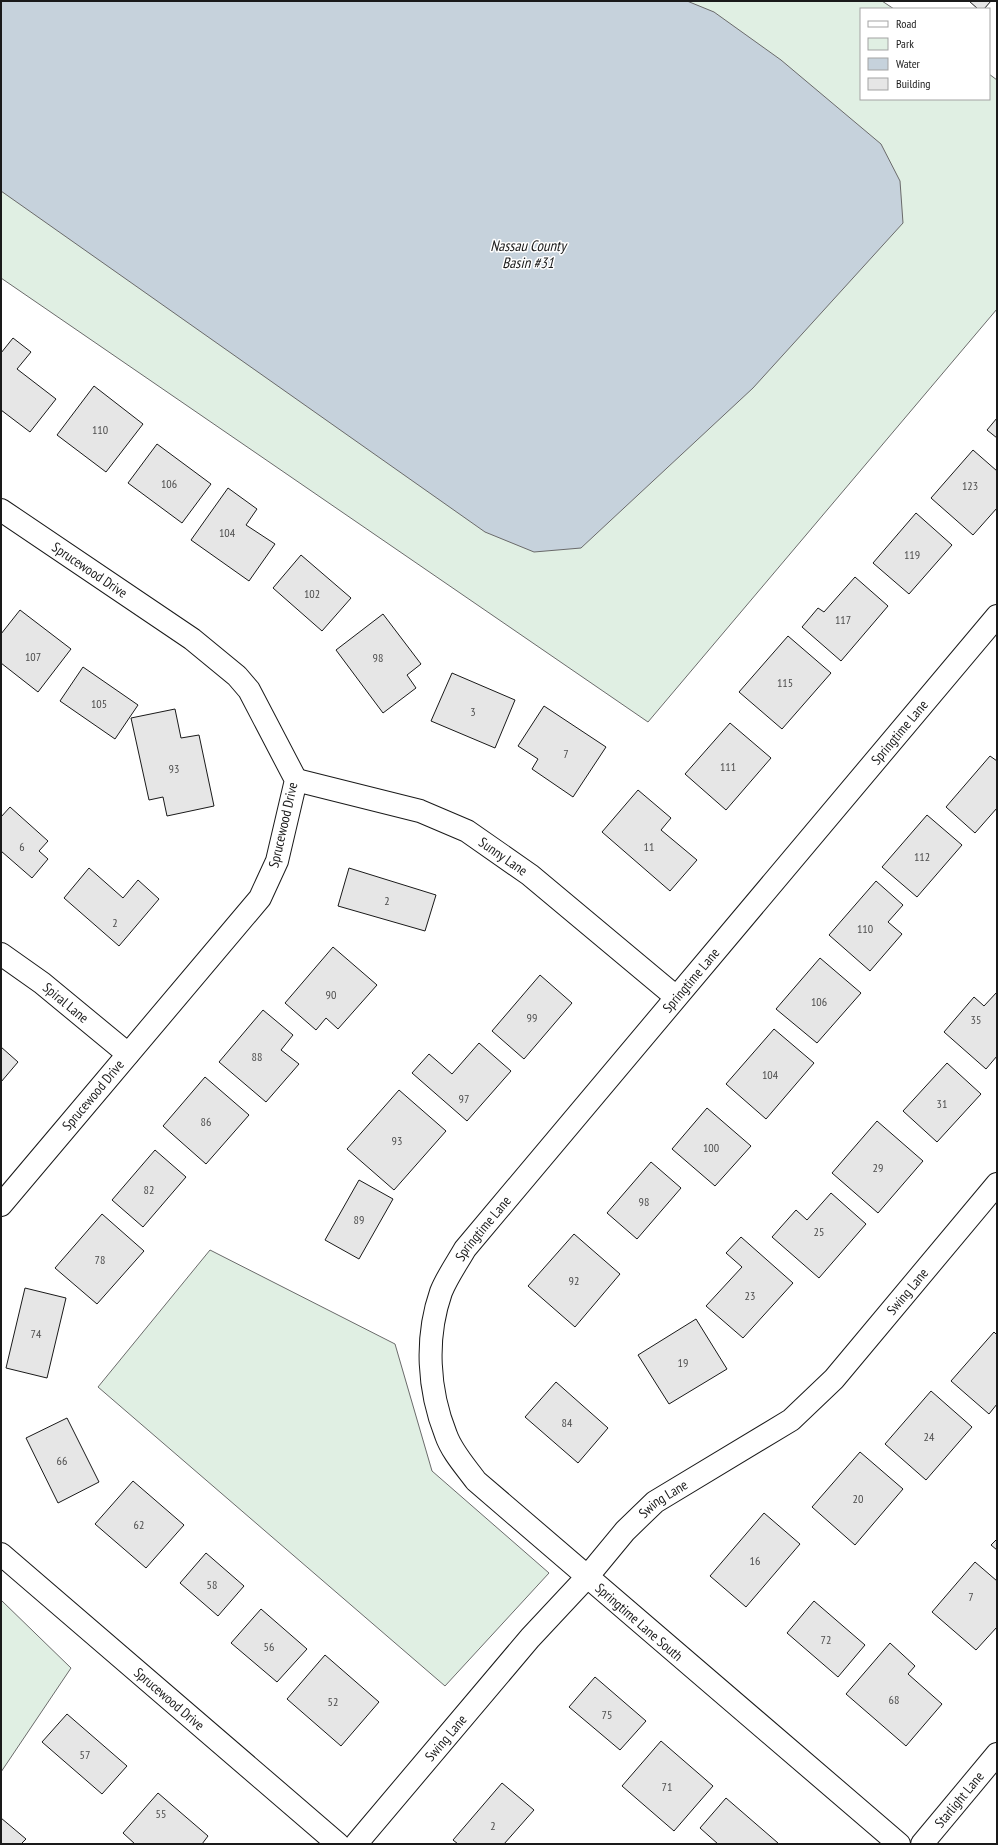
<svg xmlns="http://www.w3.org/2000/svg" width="998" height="1845" font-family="'PT Sans Narrow',sans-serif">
  <rect width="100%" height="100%" fill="#fff"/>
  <g fill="#e0efe3" stroke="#6a6a6a">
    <path d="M1,1H882L894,9H861V99H989V74L997,80V309L648,722L1,278Z"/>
    <path d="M210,1250L395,1344L432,1471L549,1573L445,1686L98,1387Z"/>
    <path d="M1,1600L71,1668L1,1772Z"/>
  </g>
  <path fill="#c6d2dc" stroke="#6a6a6a" d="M1,1H687L714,12L781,60L881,144L900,181L903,223L753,388L581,548L534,552L485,532L1,191Z"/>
  <g fill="#e6e6e6" stroke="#1a1a1a">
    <path d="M969,1H991L984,9H978Z"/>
    <path d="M13,338L31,352L17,369L56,399L30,432L1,410V353Z"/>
    <path d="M94,386L143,424L106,472L57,435Z"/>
    <path d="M997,418V438L987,430Z"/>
    <path d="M157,444L211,484L182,523L128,483Z"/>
    <path d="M973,450L997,471V508L973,535L931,498Z"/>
    <path d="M228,488L257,509L246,525L275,544L249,581L191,540Z"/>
    <path d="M916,513L952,545L909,594L873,563Z"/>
    <path d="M301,555L351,598L322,631L273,588Z"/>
    <path d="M855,577L888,606L841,661L802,627L818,608L824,612Z"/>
    <path d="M20,610L71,649L38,692L1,663V634Z"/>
    <path d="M383,614L421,664L407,675L416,688L383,713L336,650Z"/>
    <path d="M788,636L831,673L782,729L739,692Z"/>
    <path d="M83,667L138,705L115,739L60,701Z"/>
    <path d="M452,673L515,700L495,748L431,721Z"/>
    <path d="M544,706L606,747L573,797L532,769L538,759L518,746Z"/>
    <path d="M175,709L181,738L199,735L214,806L167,816L163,797L149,800L131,718Z"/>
    <path d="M730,723L771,758L726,810L685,774Z"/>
    <path d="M990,756L997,761V808L975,833L946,807Z"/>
    <path d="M638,790L671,818L661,830L697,860L670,891L602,832Z"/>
    <path d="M10,807L48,841L39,851L48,859L32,878L1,851V817Z"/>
    <path d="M927,815L962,845L917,897L882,867Z"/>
    <path d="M89,868L123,898L138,880L159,899L119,946L64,898Z"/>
    <path d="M349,868L436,895L425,931L338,906Z"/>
    <path d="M876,881L903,905L888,922L902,934L870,971L829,935Z"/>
    <path d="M333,947L377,985L338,1029L326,1018L316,1030L285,1003Z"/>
    <path d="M820,958L861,993L817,1043L776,1009Z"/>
    <path d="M540,975L572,1003L524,1059L492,1031Z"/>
    <path d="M997,992V1056L986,1069L944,1032L974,997L984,1006Z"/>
    <path d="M263,1010L293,1035L281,1050L299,1064L266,1102L219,1062Z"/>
    <path d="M774,1029L814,1063L766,1119L726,1084Z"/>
    <path d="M479,1043L511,1071L467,1121L412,1073L429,1054L452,1074Z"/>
    <path d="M1,1047L18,1062L1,1082Z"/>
    <path d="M947,1063L981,1094L937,1142L903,1111Z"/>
    <path d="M205,1077L249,1115L206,1164L163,1126Z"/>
    <path d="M399,1090L446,1131L394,1190L347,1149Z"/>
    <path d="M707,1108L751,1146L715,1186L672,1149Z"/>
    <path d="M877,1121L923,1161L878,1213L832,1173Z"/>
    <path d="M155,1150L186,1177L143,1227L112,1200Z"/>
    <path d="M651,1162L681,1188L637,1239L607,1213Z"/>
    <path d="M359,1180L393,1199L359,1259L325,1240Z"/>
    <path d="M831,1193L866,1224L819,1278L772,1237L796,1210L807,1220Z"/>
    <path d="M102,1214L144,1251L97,1304L55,1268Z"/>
    <path d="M574,1234L620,1274L575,1327L528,1286Z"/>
    <path d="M741,1237L793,1283L743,1338L706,1306L742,1267L726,1253Z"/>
    <path d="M25,1288L66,1298L47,1378L6,1368Z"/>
    <path d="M696,1319L727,1369L669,1404L638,1355Z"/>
    <path d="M994,1332L997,1335V1404L989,1414L951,1381Z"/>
    <path d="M556,1382L608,1428L578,1463L525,1417Z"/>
    <path d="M931,1391L972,1427L926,1480L885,1444Z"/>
    <path d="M67,1418L99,1482L58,1503L26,1438Z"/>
    <path d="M860,1452L903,1489L855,1545L812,1507Z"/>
    <path d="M133,1481L184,1525L146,1568L95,1524Z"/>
    <path d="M764,1513L800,1544L746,1607L710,1576Z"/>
    <path d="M997,1539V1550L991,1545Z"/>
    <path d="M206,1553L244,1586L218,1616L180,1583Z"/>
    <path d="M975,1562L997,1581V1627L976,1650L932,1612Z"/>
    <path d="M814,1601L865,1645L838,1677L787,1633Z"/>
    <path d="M261,1609L307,1649L277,1682L231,1643Z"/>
    <path d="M890,1643L915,1666L908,1674L942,1704L906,1746L846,1694Z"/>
    <path d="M325,1655L379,1702L341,1746L287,1699Z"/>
    <path d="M595,1677L646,1721L620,1750L569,1707Z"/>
    <path d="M67,1714L127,1766L102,1794L42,1742Z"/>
    <path d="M661,1741L713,1786L674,1831L622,1786Z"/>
    <path d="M502,1783L534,1810L504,1844H458L453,1840Z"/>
    <path d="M158,1793L208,1836L202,1844H135L123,1833Z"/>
    <path d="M726,1798L778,1843L777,1844H718L700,1828Z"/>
    <path d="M1,1818L26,1839L21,1844H1Z"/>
  </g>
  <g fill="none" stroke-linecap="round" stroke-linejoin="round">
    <g stroke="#1a1a1a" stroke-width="24">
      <g id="minor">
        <path id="s1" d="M1,510L192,639L237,676L249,690L296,780L277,861L260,898L1,1205"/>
        <path id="s2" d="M296,780L420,811L467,831L530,875L676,997"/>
        <path id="s3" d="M1,954L42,983L128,1054"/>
        <path id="s4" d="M1,1554L338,1844"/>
        <path id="s5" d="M356,1844L530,1638L587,1577L625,1531L655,1502L791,1420L834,1379L997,1184"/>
        <path id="s6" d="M899,1844L476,1481C465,1466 452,1452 446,1435C428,1390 425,1338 441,1292C447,1277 457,1263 465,1249L997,616"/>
        <path id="s7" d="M922,1844L997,1754"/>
      </g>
    </g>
    <use href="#minor" stroke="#fff" stroke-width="22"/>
  </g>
  <g text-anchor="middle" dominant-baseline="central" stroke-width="3" stroke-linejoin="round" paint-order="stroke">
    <g font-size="12" fill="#4d4d4d">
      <text x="100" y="429">110</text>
      <text x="169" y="483">106</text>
      <text x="970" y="485">123</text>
      <text x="227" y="532">104</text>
      <text x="912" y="554">119</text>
      <text x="312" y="593">102</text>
      <text x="843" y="619">117</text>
      <text x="33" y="656">107</text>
      <text x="378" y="657">98</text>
      <text x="785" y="682">115</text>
      <text x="99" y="703">105</text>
      <text x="473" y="711">3</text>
      <text x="566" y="753">7</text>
      <text x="728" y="766">111</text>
      <text x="174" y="768">93</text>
      <text x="22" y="846">6</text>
      <text x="649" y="846">11</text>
      <text x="922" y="856">112</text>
      <text x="387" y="900">2</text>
      <text x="115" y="922">2</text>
      <text x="865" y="928">110</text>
      <text x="331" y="994">90</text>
      <text x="819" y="1001">106</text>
      <text x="532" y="1017">99</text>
      <text x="976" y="1019">35</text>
      <text x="257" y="1056">88</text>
      <text x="770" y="1074">104</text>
      <text x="464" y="1098">97</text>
      <text x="942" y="1103">31</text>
      <text x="206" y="1121">86</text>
      <text x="397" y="1140">93</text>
      <text x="711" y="1147">100</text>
      <text x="878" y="1167">29</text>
      <text x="149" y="1189">82</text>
      <text x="644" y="1201">98</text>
      <text x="359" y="1219">89</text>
      <text x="819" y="1231">25</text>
      <text x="100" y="1259">78</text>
      <text x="574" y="1280">92</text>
      <text x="750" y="1295">23</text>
      <text x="36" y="1333">74</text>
      <text x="683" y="1362">19</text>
      <text x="567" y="1422">84</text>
      <text x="929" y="1436">24</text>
      <text x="62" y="1460">66</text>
      <text x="858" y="1498">20</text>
      <text x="139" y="1524">62</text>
      <text x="755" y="1560">16</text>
      <text x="212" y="1584">58</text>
      <text x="971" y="1596">7</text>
      <text x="826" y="1639">72</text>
      <text x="269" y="1646">56</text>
      <text x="894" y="1699">68</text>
      <text x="333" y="1701">52</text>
      <text x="607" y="1714">75</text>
      <text x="85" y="1754">57</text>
      <text x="667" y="1786">71</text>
      <text x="161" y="1813">55</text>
      <text x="493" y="1825">2</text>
    </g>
    <g font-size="14" fill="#1a1a1a" stroke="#fff">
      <text stroke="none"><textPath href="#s1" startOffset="107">Sprucewood Drive</textPath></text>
      <text stroke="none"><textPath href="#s6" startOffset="1483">Springtime Lane</textPath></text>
      <text transform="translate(283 825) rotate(-77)">Sprucewood Drive</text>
      <text stroke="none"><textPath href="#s2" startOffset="223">Sunny Lane</textPath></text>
      <text stroke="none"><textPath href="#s6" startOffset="1159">Springtime Lane</textPath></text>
      <text stroke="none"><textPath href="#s3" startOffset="81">Spiral Lane</textPath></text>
      <text transform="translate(93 1095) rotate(-50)">Sprucewood Drive</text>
      <text stroke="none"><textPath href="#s6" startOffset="835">Springtime Lane</textPath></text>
      <text stroke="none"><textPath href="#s5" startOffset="787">Swing Lane</textPath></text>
      <text stroke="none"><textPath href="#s5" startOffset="463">Swing Lane</textPath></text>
      <text transform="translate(639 1622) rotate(41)">Springtime Lane South</text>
      <text stroke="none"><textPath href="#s4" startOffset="222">Sprucewood Drive</textPath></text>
      <text stroke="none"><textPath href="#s5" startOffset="139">Swing Lane</textPath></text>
      <text stroke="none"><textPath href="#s7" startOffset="58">Starlight Lane</textPath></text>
    </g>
    <g font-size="15" font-style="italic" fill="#1a1a1a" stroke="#fff">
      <text x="528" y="245">Nassau County<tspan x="528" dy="17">Basin #31</tspan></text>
    </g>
  </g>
  <rect width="998" height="1845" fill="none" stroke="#1a1a1a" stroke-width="4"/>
  <rect x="860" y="8" width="130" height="92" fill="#ffffff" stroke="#a3a3a3"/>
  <rect x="868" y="21" width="20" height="6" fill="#ffffff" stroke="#a3a3a3"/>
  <text x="896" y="28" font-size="12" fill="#1a1a1a">Road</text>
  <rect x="868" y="38" width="20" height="12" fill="#e0efe3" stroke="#a3a3a3"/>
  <text x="896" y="48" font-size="12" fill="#1a1a1a">Park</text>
  <rect x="868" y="58" width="20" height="12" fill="#c6d2dc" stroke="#a3a3a3"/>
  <text x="896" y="68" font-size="12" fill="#1a1a1a">Water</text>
  <rect x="868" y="78" width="20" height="12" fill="#e6e6e6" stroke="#a3a3a3"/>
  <text x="896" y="88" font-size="12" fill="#1a1a1a">Building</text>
</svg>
